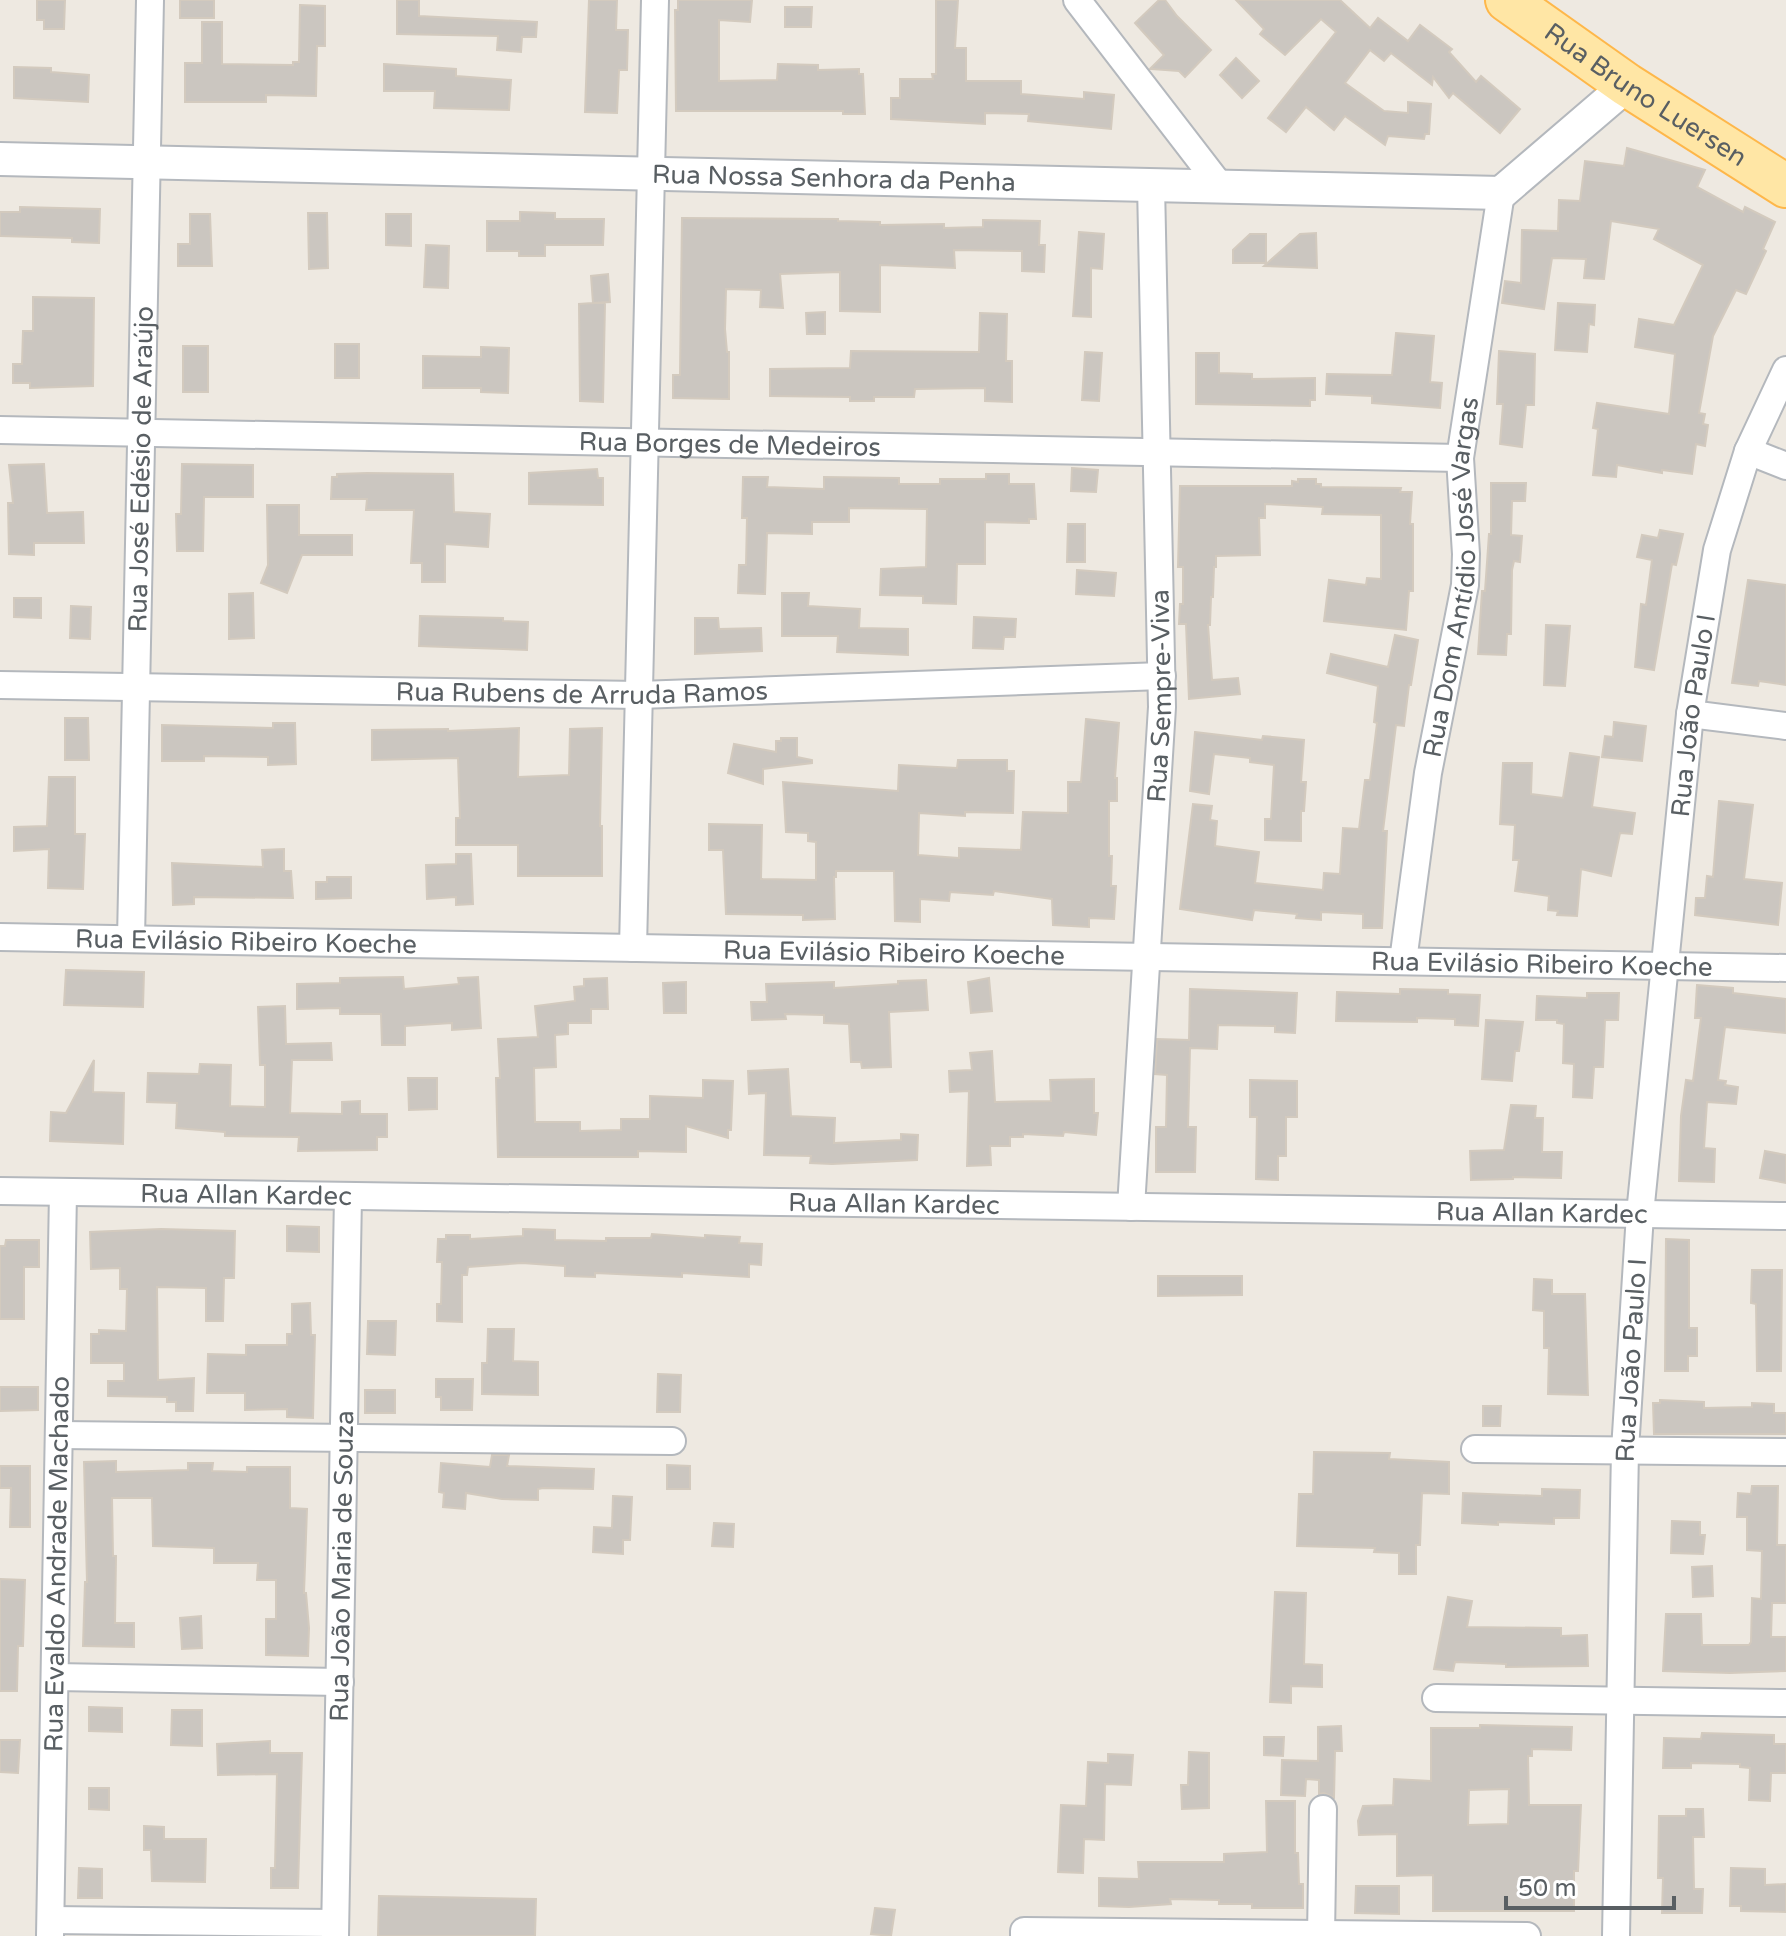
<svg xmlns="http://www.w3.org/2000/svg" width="1786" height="1936" font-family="'Varela Round',sans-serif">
  <rect width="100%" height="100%" fill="#eee9e1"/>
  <g fill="#cbc6c0" stroke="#d3cabe" stroke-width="2" fill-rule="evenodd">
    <path d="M37,0H65L64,29H44V20H37Z"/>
    <rect x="180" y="0" width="34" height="18"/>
    <path d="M397,0H419V16L537,22L536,37H522L521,52L497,50L498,36L397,34Z"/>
    <path d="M589,0H617L616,30H628L627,70H619L617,113L585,112Z"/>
    <path d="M678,0H752L750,22L719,20V81L777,80L778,64L818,65V70L859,69V74H863L865,114H843V111H676L675,10H678Z"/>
    <path d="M936,0H958L955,48H966V81H1021V94L1084,99V92L1114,95L1111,129L1028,121L1029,114L985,113V124L891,119V98H900V79H933L932,74H936Z"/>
    <path d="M1159,0H1165L1177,16L1211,50L1185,77L1179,71L1150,69L1164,55L1135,23Z"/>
    <path d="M1236,0H1340L1370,28L1378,18L1408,41L1420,25L1452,49L1449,52L1476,82L1481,76L1520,109L1500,133L1453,93L1449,98L1433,77L1432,85L1391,53L1384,61L1370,50L1345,83L1384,111L1408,113V102L1431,104L1429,134H1425L1424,139L1388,136L1385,145L1345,116L1334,130L1306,107L1286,132L1268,118L1336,32L1321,19L1285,55L1260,34L1264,29Z"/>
    <path d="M300,5L325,6V46H317L316,96L266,95V102H185V63H202V22H222V64L293,65V62H299Z"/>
    <path d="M785,7H812L811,27H785Z"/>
    <path d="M1236,58L1259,81L1242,98L1220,75Z"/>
    <path d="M384,64L456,69V76L511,80L509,110L434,108L435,91H384Z"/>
    <path d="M14,67L51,68V72L89,75L88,102L14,98Z"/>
    <path d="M1627,148L1705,170L1697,187L1743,212L1745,207L1775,222L1763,249L1766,251L1746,294L1736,290L1713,336L1699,413L1705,414L1703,424L1708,425L1705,446L1696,444L1692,474L1662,470V473L1617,465L1616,477L1593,475L1598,429L1593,428L1597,403L1669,414L1675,354L1635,347L1639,319L1674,325L1703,265L1654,239L1659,229L1611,221L1604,279L1584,278L1586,259L1552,258L1544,309L1502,303L1505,281L1521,283L1522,230L1558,231L1559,200L1580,201L1585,161L1624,166Z"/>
    <path d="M20,207L100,209L99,243L72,242V238L0,236V212H20Z"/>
    <path d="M520,212L555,213V219H604L603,245H545V256H519V251H487V221H520Z"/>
    <path d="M308,213H327L328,268L309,269Z"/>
    <path d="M190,214H210L212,266H178V244H190Z"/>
    <path d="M386,214H411V246L386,245Z"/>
    <path d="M682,218L838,219V221L880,222V225L944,224V228L983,227V220L1040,221L1039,245H1045L1044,272L1022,271V251L954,250L955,268L880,265V312L840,311V272L780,274L783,308L760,307L761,290L726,289L725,329L727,352H729V399L673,398V375H680Z"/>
    <path d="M1079,232L1104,234L1102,269L1091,268V317L1073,316Z"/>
    <path d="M1316,233L1317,268L1264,266L1300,234Z"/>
    <path d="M1250,234H1266V263H1233V250Z"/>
    <path d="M426,245L449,246L448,288L424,287Z"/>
    <path d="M608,274L610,302L593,303H605L603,402L580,401L579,304L593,303L591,276Z"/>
    <path d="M33,297L94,298L93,386L30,388V383H13V364H22L23,331H33Z"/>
    <path d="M1558,303L1595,305L1594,325L1589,324L1587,352L1555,350Z"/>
    <path d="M825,312V334H807L806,313Z"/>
    <path d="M980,313L1007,314L1006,361H1012V402L985,401V388L915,389L914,397H874V401H850V397L770,396V369L850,368L851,351L979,352Z"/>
    <path d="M1396,333L1434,336L1430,382L1442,383L1440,408L1372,403V396L1326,394L1327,374L1392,375Z"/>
    <rect x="335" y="344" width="24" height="34"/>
    <rect x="183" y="346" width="25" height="46"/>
    <path d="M481,347L509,348L508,393L481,392V388H423V356L481,357Z"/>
    <path d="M1499,351L1535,354L1534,405H1526L1522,447L1500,444L1503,404H1497Z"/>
    <path d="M1085,352L1102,353L1099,401L1082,400Z"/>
    <path d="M1196,353H1219V373L1252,374V379L1315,378V400H1310V406L1196,404Z"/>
    <path d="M44,464L47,513L83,512L84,543H34V555L9,554L8,503H13L9,465Z"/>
    <path d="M182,464L253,465V497H204L203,551H177L176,514H181Z"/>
    <path d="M1072,468L1098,470L1096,492L1071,491Z"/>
    <path d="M597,469L598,478H603V505L529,504V473Z"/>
    <path d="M367,473L453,474L454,512L490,514L488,547L445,544V582H422V563H411L414,510H366L367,499H331L332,477H337V474Z"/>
    <path d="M986,474H1009V484H1034L1036,519H1029V523L985,522V564H957L956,604L923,603V596L880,595L881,569L926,567L927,509L849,508V522H812V534L767,533L765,594L738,593L739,565H746L747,518H742L743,477H768L767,487L824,489V477L899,478V484H940V479H986Z"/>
    <path d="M1298,479H1316V484H1321V487L1401,488L1400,492H1412L1410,524H1413V591H1409L1406,630L1324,621L1329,580L1366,585L1367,578L1381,579V515L1322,514L1323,507L1265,504V518H1259L1260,555L1216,556V567H1214L1213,597H1211L1210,625H1208L1212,680L1238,678L1240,694L1189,699L1186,624H1179L1180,604H1183V567H1178L1180,486H1292V481L1298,482Z"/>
    <path d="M1491,483H1526L1525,501H1512L1511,535L1522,536L1520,562L1514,561L1512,570L1511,634H1507L1506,655L1478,654L1482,591H1485L1489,534H1491Z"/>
    <path d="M267,505H299V535H352V555H302L287,593L261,583L268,565Z"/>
    <path d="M1068,524H1085V562H1067Z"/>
    <path d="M1660,530L1683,534L1676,565L1672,564L1654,670L1635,667L1641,604L1646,605L1652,560L1637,557L1642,535L1658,538Z"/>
    <path d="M1077,570L1116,573L1114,596L1076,594Z"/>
    <path d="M1748,580L1786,585V685L1759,681L1758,686L1732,683Z"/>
    <path d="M253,593L254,638L229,639V594Z"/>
    <path d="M782,593H809L808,606L860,609L859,628L908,629V655L837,652L838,636H782Z"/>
    <path d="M14,598H41V618L14,617Z"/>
    <path d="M71,606L91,607L90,639L70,638Z"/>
    <path d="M420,616L503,618V621L528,622L527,650L419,646Z"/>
    <path d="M974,617L1016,619L1015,637H1004L1003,649L973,648Z"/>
    <path d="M695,618H718L719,629L761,628L762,651L695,654Z"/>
    <path d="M1546,625L1570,626L1565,686L1544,685Z"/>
    <path d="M1395,635L1418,640L1411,685H1409L1404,726L1396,725L1383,831H1387L1382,928H1363V914L1321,912V920L1296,918L1297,914L1254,910L1252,920L1180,909L1193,804L1212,806L1210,820L1217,821L1215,846L1259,852L1255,883L1323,890L1324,873L1340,874L1343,828L1359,829L1365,780H1370L1377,723L1374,722L1378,686L1327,673L1331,654L1388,667Z"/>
    <path d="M65,718H88L89,760H65Z"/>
    <path d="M1086,719L1119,723L1115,778H1117V801H1109V856H1112L1111,886H1116L1114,919L1089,918V927L1053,925L1052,899L994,891L993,895L950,892L949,901L920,899V922L895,921L894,871H836V877H834L835,919L803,920V915L726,914L723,850H709V824L762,825L761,879L816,880V842L808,841V833L786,832L783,782L898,791L899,765L957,768L958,760H1007V771H1014L1013,813L965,812V816L919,813L918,855L959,858V848L1021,850L1023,812L1068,813V782H1081Z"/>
    <path d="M1614,722L1646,726L1642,761L1602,757L1605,736L1613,737Z"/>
    <path d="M273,723H295L296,764L268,765V757L204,756V761H162V725L273,728Z"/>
    <path d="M519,728L518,777L569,775L570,729L602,728L600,826H602V876H518V845H456V818H460L458,758L372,760V730L448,729V731Z"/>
    <path d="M1195,732L1262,740L1263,736L1304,740L1301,782H1306L1304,811H1301V841L1265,840V819H1271L1274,765L1250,762V758L1214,754L1209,794L1190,791Z"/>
    <path d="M781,738H797V757L812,760V763L763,769V784L728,773L734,744L776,752V741H781Z"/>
    <path d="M1570,753L1599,757L1592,807L1635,813L1632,834L1620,833L1611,876L1581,869L1577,916L1557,915L1558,911L1548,910L1549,896L1515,891L1519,860H1513L1515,825L1500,824L1503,763H1532L1531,794L1563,798Z"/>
    <path d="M49,777H75V834H85L83,889L48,888L49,849L14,851V827L47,826Z"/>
    <path d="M1719,801L1753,805L1744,879L1782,883L1778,925L1695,915L1696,898H1705L1707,876L1713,877Z"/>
    <path d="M284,849V871H291L293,898L194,897V904L173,905L172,863L263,867L262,850Z"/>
    <path d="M456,854H471L473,904L456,905V897L427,899L426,865L456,864Z"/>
    <path d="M327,877H351V898L316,899V882H327Z"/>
    <path d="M66,970L144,972L143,1007L64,1005Z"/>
    <path d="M403,977L404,989L459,984L458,978L478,977L481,1028L452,1030V1023L405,1026V1045H382L381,1014H340V1008L297,1009V984L340,983V978Z"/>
    <path d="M607,978L608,1009H591V1023H568V1034L555,1035L556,1067L534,1068L535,1122H580V1131L621,1130V1119H650V1096L703,1098V1080L733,1081L731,1130H728V1138L686,1126V1152L638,1151V1157H498L496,1078H500L498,1039L538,1037L535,1006L575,1001L574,987L584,986V979Z"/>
    <path d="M989,978L992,1011L971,1013L968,982Z"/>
    <path d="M926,980L928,1010L889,1012L891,1067L862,1068L861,1062H851L849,1024L824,1023V1015L785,1014L786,1019L752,1020L751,1002H767L766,984L834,982V988L898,984V981Z"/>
    <path d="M686,982V1013H664L663,983Z"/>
    <path d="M1697,985L1733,988V993L1786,999V1033L1725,1027L1718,1080L1726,1081L1725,1085L1738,1087L1736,1104L1707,1102L1704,1148L1715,1149L1714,1182L1679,1181L1681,1116L1686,1080L1693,1081L1701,1018H1695Z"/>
    <path d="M1190,989L1297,993L1295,1033L1275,1032V1026L1218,1025L1217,1049L1190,1048L1188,1127H1196L1195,1172H1156V1127H1166L1167,1075L1155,1074L1157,1039L1189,1040Z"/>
    <path d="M1400,989L1448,990V994L1480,995L1478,1026L1455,1025V1019L1417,1018V1022L1336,1021L1337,992L1400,994Z"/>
    <path d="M1587,993H1619L1618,1020H1605L1603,1067H1594L1592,1098L1573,1097L1574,1064L1563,1063L1564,1024L1557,1023V1020H1536L1537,996L1587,998Z"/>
    <path d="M285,1006L286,1044L331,1043L332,1060H292L290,1113L342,1114V1102L360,1101V1114H387V1137H377V1150L298,1151L299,1137L225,1136V1132L176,1128L177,1103L147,1102L148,1073L199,1074L200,1064L231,1065L230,1106L265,1107V1065H260L258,1007Z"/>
    <path d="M1486,1020L1523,1022L1519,1051H1515L1512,1081L1482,1079Z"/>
    <path d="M992,1051L995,1102L1051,1101L1050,1080L1094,1079V1113H1098L1096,1135L1064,1132L1063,1136L1023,1134V1137H1010V1146H990L991,1165L967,1166L969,1091L950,1092L949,1071L972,1070L970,1053Z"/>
    <path d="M94,1060L93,1092L124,1093L123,1144L50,1141L51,1112L66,1113Z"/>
    <path d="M788,1069L791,1116L835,1118L834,1143L901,1140V1134L918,1135L917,1160L832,1164L810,1163L811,1156L764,1155L766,1093L749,1094L748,1071Z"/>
    <path d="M408,1078H437V1109L409,1110Z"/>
    <path d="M1250,1080L1297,1081V1117H1286V1156H1278V1180L1256,1179L1257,1117H1250Z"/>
    <path d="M1511,1105L1536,1106L1535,1118H1543L1542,1152H1562L1561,1178L1513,1177V1179L1471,1180L1470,1151L1504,1150Z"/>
    <path d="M1765,1151L1786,1155V1183L1760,1178Z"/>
    <path d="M287,1226L319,1227V1252L287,1251Z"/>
    <path d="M161,1229L235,1231L234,1278H224L223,1321H206V1288L157,1287L158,1380L194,1378L193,1411H176V1402H167V1397L108,1396V1381H124V1363H91V1334H99V1330L126,1331L127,1289H120V1268L91,1269L90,1232Z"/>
    <path d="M523,1229L555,1230V1240L606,1241V1238H651L652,1234L705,1238V1235L740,1237L739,1243L762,1244L761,1265L749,1264V1277L682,1273V1277L595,1273V1277L565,1276V1266L522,1263L468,1267L467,1275H462V1322L437,1321V1304H441L442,1262H437L438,1239H446V1235H470V1239L523,1236Z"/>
    <path d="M1666,1239L1689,1240V1328H1697V1356H1688V1371H1665Z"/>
    <path d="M6,1240H39V1267H24V1319H0V1246H5Z"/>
    <path d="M1752,1270H1782L1781,1371H1757L1756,1304L1751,1303Z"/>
    <path d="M1158,1276H1242V1295L1158,1296Z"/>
    <path d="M1534,1279L1552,1280V1294H1585L1588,1395L1548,1394L1549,1348H1544V1311L1533,1310Z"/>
    <path d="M310,1303L311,1335H315L313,1418L287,1417V1409L245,1410V1393H207L208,1354L246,1355V1345H287V1334H292V1304Z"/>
    <path d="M368,1321H396L395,1355L367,1354Z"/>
    <path d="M488,1329H514L513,1361L538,1362V1395L482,1394V1363H487Z"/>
    <path d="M658,1374L681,1375L680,1412H657Z"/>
    <path d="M436,1379H473L472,1410H441V1397H436Z"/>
    <path d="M0,1387H38V1410L0,1411Z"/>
    <rect x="365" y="1390" width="30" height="23"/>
    <path d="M1660,1400L1704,1402V1408L1752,1407V1403L1774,1404V1413H1786V1434H1654L1653,1403H1660Z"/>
    <path d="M1483,1406H1501L1500,1426H1483Z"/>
    <path d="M1314,1452L1390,1453L1389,1459L1449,1462V1494L1422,1493L1420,1545H1416V1574H1399V1553L1374,1552L1375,1548L1297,1546L1299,1494H1313Z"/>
    <path d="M492,1455H509L507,1466L594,1469L593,1489L543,1488L538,1489V1500L502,1499L466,1493L465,1509L443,1507L444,1493L439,1492L441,1463L490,1467Z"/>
    <path d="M116,1461V1472L188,1470V1463H213L212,1471L247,1472V1467H290V1508L307,1509L304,1593H306L309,1628L308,1656L266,1655V1619H276V1580H257L258,1563H214V1548L153,1546L152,1498H112L113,1556H116L115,1623H134V1647L83,1646L85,1582H87L84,1462Z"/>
    <path d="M667,1465L690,1466V1489H667Z"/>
    <path d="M0,1466H30V1527H10L11,1488H0Z"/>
    <path d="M1752,1486H1778L1777,1545H1786V1603H1772L1771,1637H1786V1671L1730,1673L1663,1671L1666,1614H1701L1702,1645H1749L1751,1642L1752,1598L1761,1599L1762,1551L1747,1550V1517H1737L1738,1493L1751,1494Z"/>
    <path d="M1542,1489L1580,1490L1579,1518H1554V1524L1498,1522V1525L1462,1523L1463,1493L1542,1496Z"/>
    <path d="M613,1496L632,1497L630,1540H623V1554L593,1552L594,1527L612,1528Z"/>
    <path d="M1672,1521L1700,1522V1535H1705L1703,1554L1671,1553Z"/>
    <path d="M714,1523L734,1524L733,1547L712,1546Z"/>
    <path d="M1712,1566L1713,1596L1693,1597L1692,1567Z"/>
    <path d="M0,1579L25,1580L23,1646H18L17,1691H0Z"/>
    <path d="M1275,1592L1306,1593L1304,1664L1322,1665V1687L1291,1686V1703L1270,1702Z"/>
    <path d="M1448,1597L1472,1601L1467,1627L1561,1628V1636L1587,1635L1588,1666L1506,1667V1664L1455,1662L1453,1671L1434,1669Z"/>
    <path d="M201,1616L202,1648L182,1649L180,1618Z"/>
    <path d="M89,1707L122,1708V1732L89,1731Z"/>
    <path d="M172,1710H202V1746L171,1745Z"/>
    <path d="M1480,1725L1572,1727L1571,1750L1532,1749V1756H1528L1529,1805H1581L1578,1871H1574V1911H1433V1875L1397,1876V1834L1359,1835L1358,1821L1363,1806L1393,1805L1394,1779L1431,1781V1728H1480ZM1509,1789L1508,1824L1468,1825L1469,1790Z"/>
    <path d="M1341,1726L1342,1751H1335L1334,1798L1324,1793L1319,1794V1780L1306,1779L1305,1796L1281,1795L1282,1760L1318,1761V1727Z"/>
    <path d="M1702,1733L1774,1735V1744H1786V1773H1771L1770,1801L1749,1800L1750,1768L1740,1767V1764L1691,1763V1768H1663L1664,1738L1701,1739Z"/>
    <path d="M1264,1737H1284L1283,1756L1264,1755Z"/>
    <path d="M0,1740H20L18,1773L0,1772Z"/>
    <path d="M270,1741V1753H302L298,1888H271V1868H275L277,1774L218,1775L217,1744Z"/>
    <path d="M1189,1752L1209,1753V1808L1182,1809L1181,1785H1188Z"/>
    <path d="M1108,1754L1133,1755L1131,1785L1105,1784L1104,1840L1084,1839L1083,1873L1058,1872L1061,1805L1086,1806L1088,1762L1108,1763Z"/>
    <path d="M89,1788H109V1810L89,1809Z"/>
    <path d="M1266,1801H1295V1853H1298L1299,1884H1303V1908H1252V1904H1219V1900L1170,1899L1171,1904L1129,1907L1099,1906V1878L1139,1879L1138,1862H1224V1854L1267,1852Z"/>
    <path d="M1686,1809H1703L1704,1837H1693L1694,1889H1703L1702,1913H1662L1663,1878H1658L1659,1816H1686Z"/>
    <path d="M144,1826L164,1827V1839H206L205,1882L152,1881L151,1850H144Z"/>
    <path d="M79,1868L102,1869V1898H78Z"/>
    <path d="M1731,1868L1765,1869V1885L1786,1884V1912L1741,1911V1906H1730Z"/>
    <path d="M1356,1886H1399V1914L1355,1913Z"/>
    <path d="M379,1896L536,1899L535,1936H378Z"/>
    <path d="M875,1908L895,1910L891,1936L871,1934Z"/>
  </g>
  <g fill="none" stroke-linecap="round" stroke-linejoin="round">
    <g stroke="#b4b8bd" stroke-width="30">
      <g id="minor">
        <path d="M1077,0L1221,187"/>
        <path id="s1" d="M0,430L1460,458"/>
        <path d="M1748,451L1786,466"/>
        <path id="s2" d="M0,685L639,695L1162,676"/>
        <path d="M1690,714L1786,726"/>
        <path id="s3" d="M0,937L1786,968"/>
        <path id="s4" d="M131,939L150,0"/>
        <path d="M633,948L655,0"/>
        <path id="s5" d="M1403,961L1428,773L1465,585L1466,554L1460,458L1501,193"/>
        <path id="s6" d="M0,1191L1786,1216"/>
        <path id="s7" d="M1131,1207L1162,707L1151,185"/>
        <path d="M59,1435L672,1441"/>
        <path d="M1475,1449L1786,1452"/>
        <path d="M55,1677L340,1682"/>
        <path d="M1436,1698L1786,1703"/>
        <path d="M51,1920L335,1923"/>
        <path id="s8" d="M50,1936L63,1192"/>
        <path id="s9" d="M335,1936L348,1196"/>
        <path d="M1024,1936V1931L1527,1936"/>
        <path d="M1321,1936L1323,1809"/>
        <path id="s10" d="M1616,1936L1625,1450L1640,1214L1690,714L1717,550L1748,451L1786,370"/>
      </g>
    </g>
    <g stroke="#b4b8bd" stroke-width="36">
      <g id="tertiary">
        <path id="s11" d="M0,159L1501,193L1627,85"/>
      </g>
    </g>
    <g stroke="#feb74a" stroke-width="46">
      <g id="primary">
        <path id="s12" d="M1507,0L1627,85L1786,186"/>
      </g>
    </g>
    <use href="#minor" stroke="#fff" stroke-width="26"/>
    <use href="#tertiary" stroke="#fff" stroke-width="32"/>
    <use href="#primary" stroke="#ffe6a5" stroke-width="42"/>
  </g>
  <g text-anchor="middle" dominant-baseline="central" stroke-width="6" stroke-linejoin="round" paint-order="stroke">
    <g font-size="26" fill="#595f63" stroke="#fff">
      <text stroke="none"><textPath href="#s12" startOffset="168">Rua Bruno Luersen</textPath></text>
      <text stroke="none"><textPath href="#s11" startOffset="834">Rua Nossa Senhora da Penha</textPath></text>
      <text stroke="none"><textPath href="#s1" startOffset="730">Rua Borges de Medeiros</textPath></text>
      <text stroke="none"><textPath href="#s4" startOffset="470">Rua José Edésio de Araújo</textPath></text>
      <text stroke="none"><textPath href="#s5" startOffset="388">Rua Dom Antídio José Vargas</textPath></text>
      <text stroke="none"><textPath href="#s2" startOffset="582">Rua Rubens de Arruda Ramos</textPath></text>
      <text stroke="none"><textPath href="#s7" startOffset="512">Rua Sempre-Viva</textPath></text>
      <text stroke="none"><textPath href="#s10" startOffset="1224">Rua João Paulo I</textPath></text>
      <text stroke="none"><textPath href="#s3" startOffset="246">Rua Evilásio Ribeiro Koeche</textPath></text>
      <text stroke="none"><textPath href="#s3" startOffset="894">Rua Evilásio Ribeiro Koeche</textPath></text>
      <text stroke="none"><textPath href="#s3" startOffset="1542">Rua Evilásio Ribeiro Koeche</textPath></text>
      <text stroke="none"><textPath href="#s6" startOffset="246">Rua Allan Kardec</textPath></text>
      <text stroke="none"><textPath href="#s6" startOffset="894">Rua Allan Kardec</textPath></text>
      <text stroke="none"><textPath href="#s6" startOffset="1542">Rua Allan Kardec</textPath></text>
      <text stroke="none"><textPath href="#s10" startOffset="576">Rua João Paulo I</textPath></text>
      <text stroke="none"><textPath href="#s8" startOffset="372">Rua Evaldo Andrade Machado</textPath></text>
      <text stroke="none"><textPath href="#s9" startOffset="370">Rua João Maria de Souza</textPath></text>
    </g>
  </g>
  <path d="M1506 1896v12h168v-12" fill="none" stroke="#595f63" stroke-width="4"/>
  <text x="1518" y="1896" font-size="24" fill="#595f63" stroke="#ffffff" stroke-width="6" paint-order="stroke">50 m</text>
</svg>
